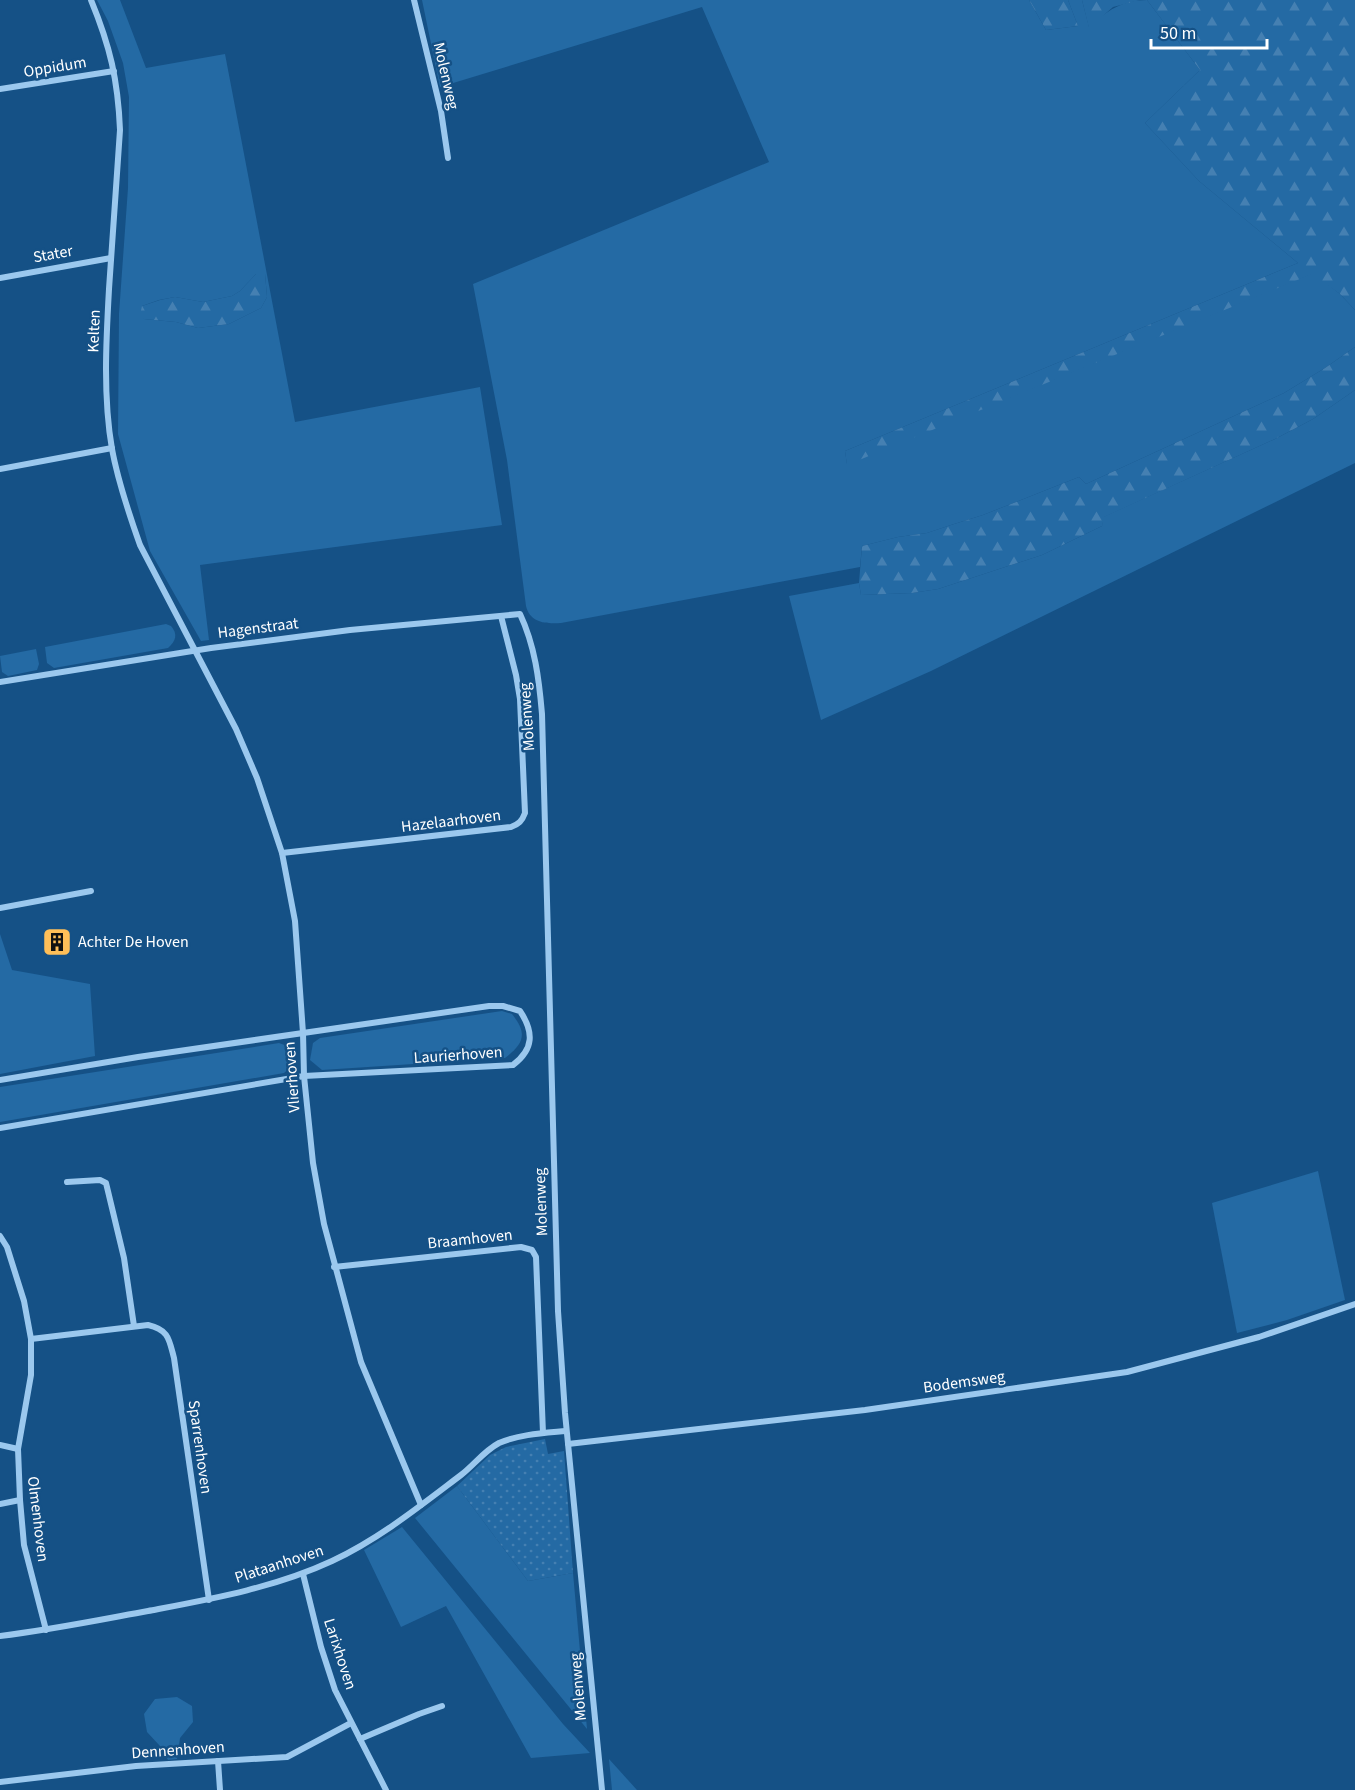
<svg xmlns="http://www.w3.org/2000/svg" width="1355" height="1790" font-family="'Source Sans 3',sans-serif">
  <defs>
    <pattern id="forest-firs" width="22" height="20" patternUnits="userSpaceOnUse" patternTransform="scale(1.5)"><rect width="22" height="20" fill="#246aa4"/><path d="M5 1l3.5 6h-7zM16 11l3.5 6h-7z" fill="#4580b2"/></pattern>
    <pattern id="garden-dots" width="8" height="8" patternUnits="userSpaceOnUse" patternTransform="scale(1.5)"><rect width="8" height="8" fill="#246aa4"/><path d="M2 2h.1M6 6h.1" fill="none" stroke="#4580b2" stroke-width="1.8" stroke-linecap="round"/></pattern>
  </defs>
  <rect width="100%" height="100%" fill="#155186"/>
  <g fill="#246aa4" fill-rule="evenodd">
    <path d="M97,0H120L146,68L225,54L295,422L480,387L502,525L200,565L209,640L201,641L150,551L118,434L119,314L128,188L129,97L123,63L108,21ZM256,274H265L267,297L261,308L229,324L198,328L176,322L144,319L142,306L159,300L175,297L203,302L232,296L240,291Z"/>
    <path d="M422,0H1029L1046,30L1078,26L1068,0H1082L1089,27C1106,11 1123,0 1147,0L1200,70L1145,123L1199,181L1298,263L845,451L847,464L1313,273L1340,294L1355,310V347L1325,368L1284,393L1086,484L1079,477L983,515L951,525L927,533L898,537L862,546L860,567L561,623C546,624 530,623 526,606L507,460L473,284L769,162L702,7L440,87Z"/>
    <path d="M1355,390V463L931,671L821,720L789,596L859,583L861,595L912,593L938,589L1042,555L1102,526L1103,517L1275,439L1313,419Z"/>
    <path d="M166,624L171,626C178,634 176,641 168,648L54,668L47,663L45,647Z"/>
    <path d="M36,649L39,664L37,670L8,676L2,672L0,656Z"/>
    <path d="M0,934L12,970L90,984L95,1056L0,1074Z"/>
    <path d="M502,1011L512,1014C527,1033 525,1043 505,1058L322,1070L310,1060L313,1043L320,1038Z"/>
    <path d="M279,1043L290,1047L295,1055L292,1066L284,1073L0,1122V1087Z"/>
    <path d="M1318,1171L1345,1300L1287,1320L1237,1333L1212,1203Z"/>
    <path d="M457,1486L528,1581L573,1573L587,1729L415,1518Z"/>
    <path d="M402,1527L563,1724L590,1753L531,1758L446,1606L401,1627L364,1550Z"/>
    <path d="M177,1697L192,1706L193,1722L180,1738L177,1759L168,1760L160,1746L147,1732L144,1714L155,1699Z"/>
    <path d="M609,1759L637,1790H612Z"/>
  </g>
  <g fill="url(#forest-firs)">
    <path d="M1029,0H1068L1078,26L1046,30Z"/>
    <path d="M1082,0H1140L1113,7L1089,28Z"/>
    <path d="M1147,0H1355V310L1340,294L1312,274L847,465L845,451L1298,263L1199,181L1145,123L1200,70Z"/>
    <path d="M260,273L265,274L267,297L261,308L229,324L198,328L176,322L144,319L140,315L142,306L160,300L175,297L203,302L232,296L240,291L256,274Z"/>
    <path d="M1355,347V390L1313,419L1275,439L1104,517L1102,526L1042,555L938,589L912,593L861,595L859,583L862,546L898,537L927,533L951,525L983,515L1079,477L1086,484L1284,393L1325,368Z"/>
  </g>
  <path fill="url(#garden-dots)" d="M545,1439L548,1454L564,1451L573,1573L528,1581L457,1486L490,1455L506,1447Z"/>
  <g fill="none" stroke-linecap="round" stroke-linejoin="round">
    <g stroke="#9bc8ee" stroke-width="6">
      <path d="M91,0C110,46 118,80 120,130C116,183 113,236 109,289C106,342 103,397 112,449C118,482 129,514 140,545L236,729L257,778L282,853L295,921L303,1033L304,1076L313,1163L324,1224L361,1362L421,1505"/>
      <path d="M414,0L441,111L448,158"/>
      <path d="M0,89L114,71"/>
      <path d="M0,278L111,258"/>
      <path d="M0,469L112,448"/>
      <path d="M0,682L211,648L350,630L520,614C535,646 539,679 542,714L558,1311L565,1413L602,1790"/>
      <path d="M282,853L511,827C519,824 522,821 525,813L520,699L516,675L501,616"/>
      <path d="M0,908L91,891"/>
      <path d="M0,1080L138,1057L489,1006H503L520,1011C534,1032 534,1049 513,1065L304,1076L0,1128"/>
      <path d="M67,1182L100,1180L106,1183L124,1258L134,1326"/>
      <path d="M0,1236L7,1247L24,1301L31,1339V1375L18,1449L20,1500L24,1545L46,1630"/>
      <path d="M334,1267L521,1247L532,1250L536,1257L543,1433"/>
      <path d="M31,1339L148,1325C169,1330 169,1339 174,1358L209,1600"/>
      <path d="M568,1444L865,1410L1127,1372L1259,1337L1355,1304"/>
      <path d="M0,1445L18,1449"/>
      <path d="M0,1504L20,1500"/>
      <path d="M303,1574L321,1647L335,1690L386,1790"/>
      <path d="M0,1636C50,1630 99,1620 148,1611C211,1599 274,1588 332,1561C379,1539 420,1506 461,1475C474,1465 484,1451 499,1443C520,1434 545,1433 566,1431"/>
      <path d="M360,1739L419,1714L442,1706"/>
      <path d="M218,1761L220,1790"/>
      <path d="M0,1782L136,1766L287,1757L351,1723"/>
    </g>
  </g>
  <defs>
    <g id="building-square" transform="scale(1.5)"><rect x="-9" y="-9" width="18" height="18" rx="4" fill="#ffbf58" stroke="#155186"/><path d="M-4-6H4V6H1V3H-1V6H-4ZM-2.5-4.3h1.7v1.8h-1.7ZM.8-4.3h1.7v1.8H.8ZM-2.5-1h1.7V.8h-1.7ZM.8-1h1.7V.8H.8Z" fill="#111"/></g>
  </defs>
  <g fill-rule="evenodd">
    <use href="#building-square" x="57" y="942"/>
  </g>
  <g text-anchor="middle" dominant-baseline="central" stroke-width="5" stroke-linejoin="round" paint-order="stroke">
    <g font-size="16" fill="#fff" stroke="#155186">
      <text transform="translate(55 67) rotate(-9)">Oppidum</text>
      <text transform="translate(446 76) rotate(77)">Molenweg</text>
      <text transform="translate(53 254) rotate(-10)">Stater</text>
      <text transform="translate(94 331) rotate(-88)">Kelten</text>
      <text transform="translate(258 628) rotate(-7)">Hagenstraat</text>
      <text transform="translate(527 717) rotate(-94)">Molenweg</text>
      <text transform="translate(451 821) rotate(-7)">Hazelaarhoven</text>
      <text transform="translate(458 1055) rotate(-4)">Laurierhoven</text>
      <text transform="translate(292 1077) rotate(-94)">Vlierhoven</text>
      <text transform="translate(541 1202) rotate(-92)">Molenweg</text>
      <text transform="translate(470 1239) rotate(-6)">Braamhoven</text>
      <text transform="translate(964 1382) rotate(-8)">Bodemsweg</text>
      <text transform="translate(200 1447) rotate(82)">Sparrenhoven</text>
      <text transform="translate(38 1519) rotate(83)">Olmenhoven</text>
      <text transform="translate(279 1564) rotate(-18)">Plataanhoven</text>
      <text transform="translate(340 1654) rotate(72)">Larixhoven</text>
      <text transform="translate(578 1687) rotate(-95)">Molenweg</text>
      <text transform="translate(178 1750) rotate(-4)">Dennenhoven</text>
    </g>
    <g font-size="16" fill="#fff" stroke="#155186" text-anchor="start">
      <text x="78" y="942">Achter De Hoven</text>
    </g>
  </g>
  <path d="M1151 39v9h116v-9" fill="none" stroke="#ffffff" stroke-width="3"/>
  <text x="1160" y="39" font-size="18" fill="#ffffff" stroke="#155186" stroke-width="4.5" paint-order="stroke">50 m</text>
</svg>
